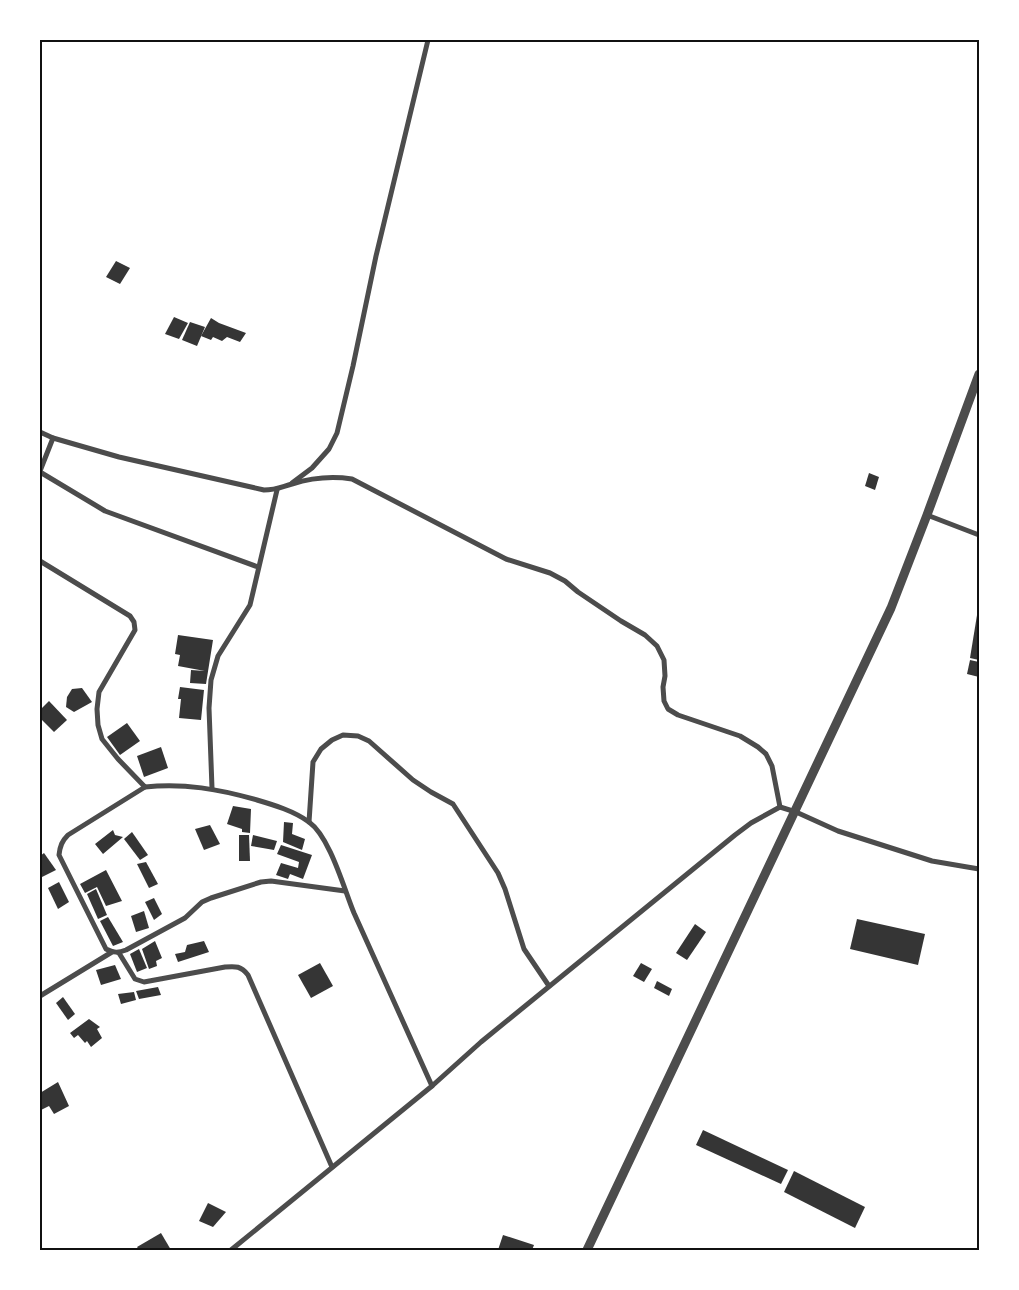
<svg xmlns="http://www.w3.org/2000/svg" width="1019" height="1290" font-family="'Public Sans',sans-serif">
  <rect width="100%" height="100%" fill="#fff"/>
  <g fill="#353535">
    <path d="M116,261L130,268L120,284L106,277Z"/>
    <path d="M174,317L188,323L179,339L165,334Z"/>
    <path d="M211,318L219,323L246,333L240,342L227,337L222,341L213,337L211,340L201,336Z"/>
    <path d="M190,322L205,327L197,346L182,340Z"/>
    <path d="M869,473L879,477L875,490L865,486Z"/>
    <path d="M978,609H979V660L970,658Z"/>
    <path d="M178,635L213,640L206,684L190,683L191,670L205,671L178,666L180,655L175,654Z"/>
    <path d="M970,660L979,662V677L967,674Z"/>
    <path d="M180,687L204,690L201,720L179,718L181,699H178Z"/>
    <path d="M82,688L92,702L74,712L66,707L67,697L72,689Z"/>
    <path d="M49,701L67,720L54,732L40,718V710Z"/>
    <path d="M127,723L140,741L120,755L107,737Z"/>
    <path d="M161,747L168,768L144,777L137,756Z"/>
    <path d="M233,806L251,809L250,833L242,832V829L227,824Z"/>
    <path d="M284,822L293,823L292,834L305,839L302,850L283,842Z"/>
    <path d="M210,825L220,844L204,850L195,829Z"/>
    <path d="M113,830L115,835L123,837L103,854L95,844Z"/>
    <path d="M132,832L148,855L140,860L124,839Z"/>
    <path d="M239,835H249L250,861H239Z"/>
    <path d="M253,835L277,841L274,850L251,846Z"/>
    <path d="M281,845L312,855L303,879L290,874L288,879L276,875L281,863L298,868L299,862L277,854Z"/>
    <path d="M44,853L56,870L40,878V856Z"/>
    <path d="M146,862L158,884L149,888L137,864Z"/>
    <path d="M106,870L122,901L106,906L97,887L85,893L80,884Z"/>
    <path d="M59,882L69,902L58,909L48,888Z"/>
    <path d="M96,889L107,915L98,919L87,894Z"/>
    <path d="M154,898L162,914L154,920L145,902Z"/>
    <path d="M144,911L149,928L136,932L131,916Z"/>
    <path d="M108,917L123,942L113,946L100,921Z"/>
    <path d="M857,919L925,934L918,965L850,949Z"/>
    <path d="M695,924L706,932L687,960L676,953Z"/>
    <path d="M155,941L162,958L156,961L157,966L149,969L142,949Z"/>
    <path d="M204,941L209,952L178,962L175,954L185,952L187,945Z"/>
    <path d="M139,949L147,968L137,972L130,954Z"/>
    <path d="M320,963L333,986L311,998L298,975Z"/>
    <path d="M641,963L652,969L644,982L633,976Z"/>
    <path d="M115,965L121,979L101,985L96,970Z"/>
    <path d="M657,981L672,989L669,996L654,988Z"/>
    <path d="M158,987L161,995L139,999L136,991Z"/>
    <path d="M134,992L136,1000L121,1004L118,994Z"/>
    <path d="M63,997L75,1014L68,1020L56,1003Z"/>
    <path d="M89,1019L100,1027L97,1029L102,1038L91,1047L87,1041L85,1043L78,1035L74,1038L70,1033Z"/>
    <path d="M58,1082L69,1106L54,1114L49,1106L41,1110L40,1093Z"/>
    <path d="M703,1130L788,1170L781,1184L696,1145Z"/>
    <path d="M794,1171L865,1207L855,1228L784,1192Z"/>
    <path d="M208,1203L226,1212L213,1227L199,1221Z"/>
    <path d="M161,1233L171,1250H139L137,1247Z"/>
    <path d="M503,1235L534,1245L532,1250H498Z"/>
  </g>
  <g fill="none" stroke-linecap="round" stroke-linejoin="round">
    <g stroke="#4c4c4c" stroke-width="5">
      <path d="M40,432L53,438L119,457L264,490C276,490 281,487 292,484C311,478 332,476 352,479L506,559L550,573L565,581L578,592L621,621L645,635L657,646L664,660L665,676L663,687L664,701L668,709L678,715L740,736L758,747L766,754L772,766L780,807L796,812L838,831L932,861L979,869"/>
      <path d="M40,471L53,438"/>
      <path d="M40,472L105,511L258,567"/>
      <path d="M292,483L312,468L329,449L337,433L353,366L376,256L428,40"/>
      <path d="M927,515L979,535"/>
      <path d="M40,561L130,616L134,622L135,630L99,692L97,709L98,725L102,739L118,759L145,787C184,783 219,789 257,800C274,805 294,811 309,822C330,837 344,889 354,913C380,971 406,1028 432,1086"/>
      <path d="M145,787L68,835C62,841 60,846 59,855L106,949C114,953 118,953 126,950L185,918L202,902L211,898L261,882L271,881L345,891"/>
      <path d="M212,788L209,708L211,680L218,656L250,605L277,490"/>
      <path d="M309,822L313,762L321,749L332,740L343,735L358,736L369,741L413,780L431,792L453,804L498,873L505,889L524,949L549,986"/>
      <path d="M119,953L135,979L144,982L225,967C236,966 241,966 248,975L332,1167"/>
      <path d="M40,996L112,952"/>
      <path d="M231,1250L432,1086L481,1042L735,835L751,823L780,807"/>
    </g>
    <path stroke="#4c4c4c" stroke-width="9" d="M587,1250L891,608L927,515L979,374"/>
  </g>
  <rect width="1019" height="1290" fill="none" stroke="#ffffff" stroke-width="82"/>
  <rect x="41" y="41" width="937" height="1208" fill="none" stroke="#111" stroke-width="2"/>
</svg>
